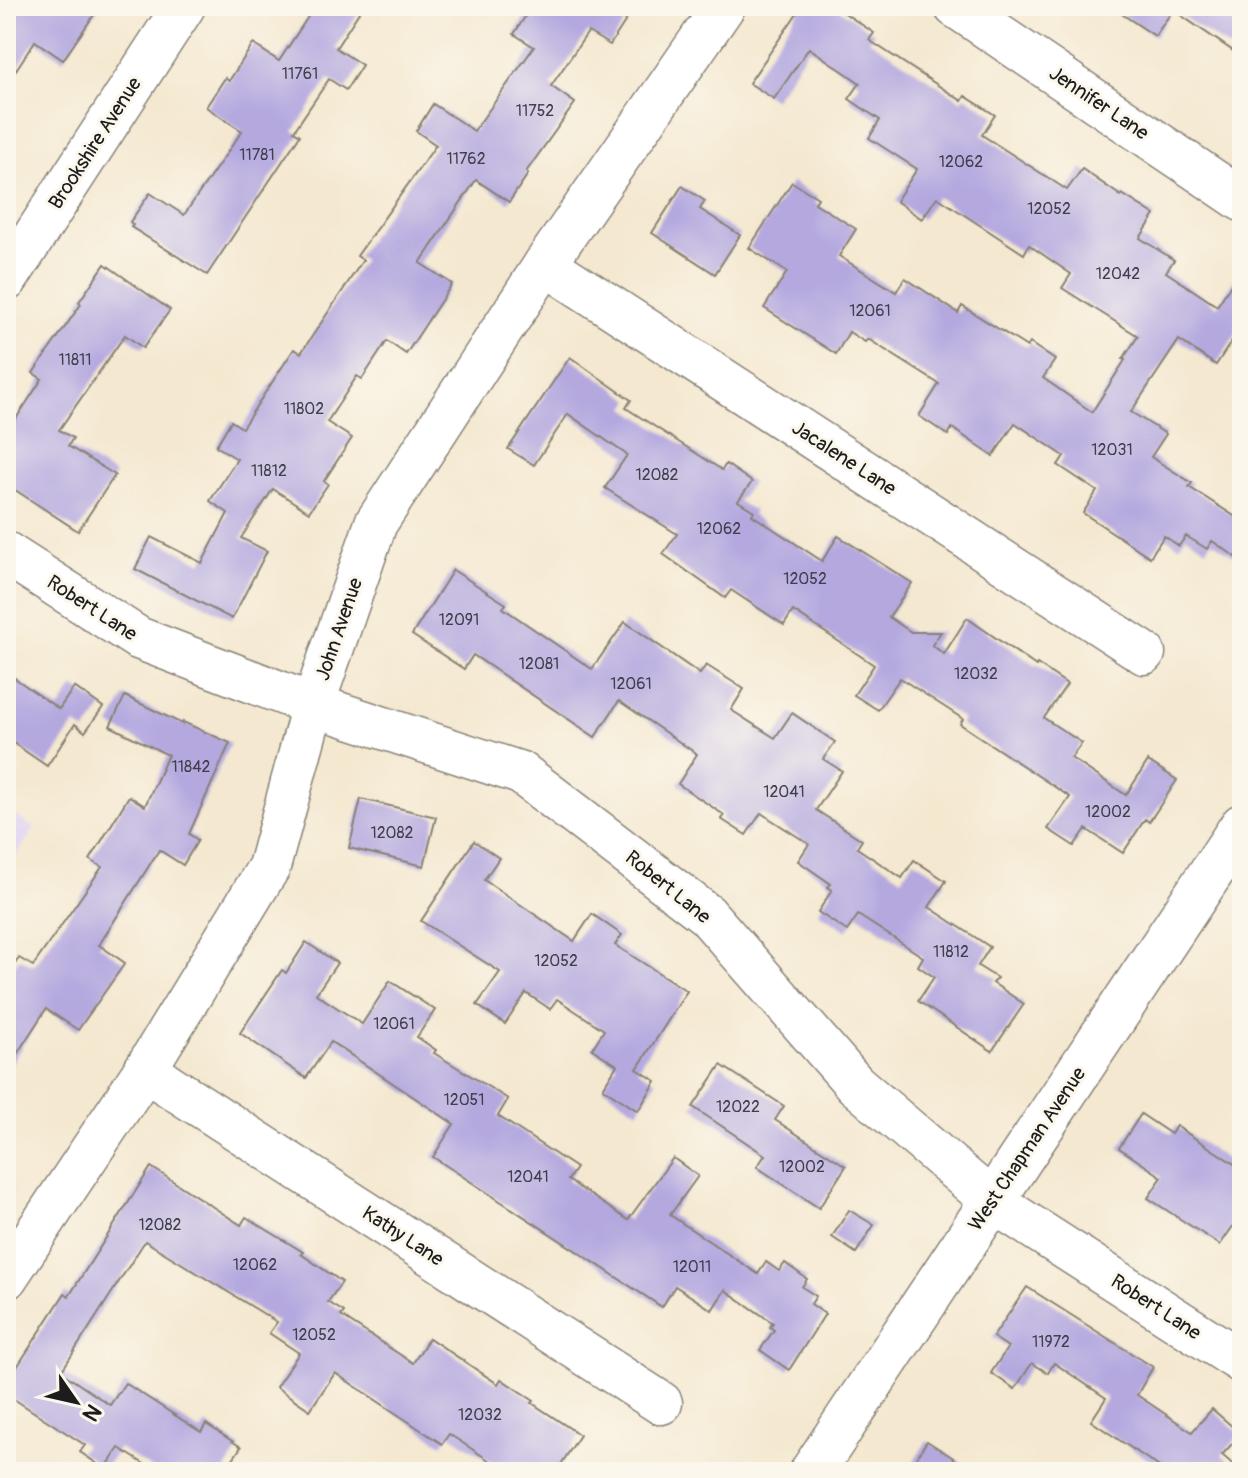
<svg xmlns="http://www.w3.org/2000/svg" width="1248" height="1478" font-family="Pangolin,sans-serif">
  <rect width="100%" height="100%" fill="#fbf7ec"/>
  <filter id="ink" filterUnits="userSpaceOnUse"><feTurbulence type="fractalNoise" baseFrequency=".0125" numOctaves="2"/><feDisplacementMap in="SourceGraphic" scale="16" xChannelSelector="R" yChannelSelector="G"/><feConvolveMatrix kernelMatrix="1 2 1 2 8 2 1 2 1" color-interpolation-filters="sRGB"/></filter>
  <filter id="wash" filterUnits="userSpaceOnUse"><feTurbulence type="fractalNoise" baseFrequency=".006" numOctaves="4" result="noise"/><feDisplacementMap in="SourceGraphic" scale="32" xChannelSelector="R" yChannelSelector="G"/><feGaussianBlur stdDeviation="1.8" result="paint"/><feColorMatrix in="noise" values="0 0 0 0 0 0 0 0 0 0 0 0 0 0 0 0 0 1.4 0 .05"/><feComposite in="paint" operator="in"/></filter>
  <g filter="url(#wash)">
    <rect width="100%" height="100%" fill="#f4e8d0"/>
    <path fill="#e1d4f3" d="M6,810L34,828L6,871Z"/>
    <g id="blocks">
      <g fill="#b4a8df">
        <path d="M6,6H100L63,60L35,41L6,85Z"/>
        <path d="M315,6H363L336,48L362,65L346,90L329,79L294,131L300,135L207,275L131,227L133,225L130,222L150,193L184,215L242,131L206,107L225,78L229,81L253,44L279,61Z"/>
        <path d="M532,6H635L610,45L588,32L551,86L575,103L526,172L528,174L509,202L476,180L420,263L452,284L406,354L387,341L362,379L357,376L327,422L352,438L324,481L328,484L309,512L273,489L241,538L267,551L232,619L135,569L151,537L202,563L228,513L210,501L237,459L216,446L231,421L242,428L294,349L301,353L363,260L357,256L436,145L416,131L433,104L474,131L534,47L514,34Z"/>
        <path d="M802,6H834L874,33L869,40L962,101L965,96L995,115L982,135L1067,190L1082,169L1121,196L1122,194L1155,215L1140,238L1174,260L1166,272L1217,306L1242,268V325L1216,365L1179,340L1131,412L1166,434L1151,457L1192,483L1189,487L1242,521V561L1212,541L1207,549L1186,536L1179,546L1164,536L1150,557L1083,513L1097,491L1058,465L1064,456L1015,423L993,456L952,428L948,435L919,416L939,384L868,339L865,342L849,332L836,354L764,308L787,272L749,248L792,182L818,198L815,203L856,229L839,256L896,292L905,278L958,313L962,306L1027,347L1030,343L1055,360L1043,378L1092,412L1125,360L1123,359L1138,336L1062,288L1071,274L1029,245L1024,254L937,197L922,219L896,201L917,169L869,138L880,120L849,99L860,83L809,48L774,99L749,83Z"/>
        <path d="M1110,6H1242V57L1173,10L1155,36Z"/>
        <path d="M682,186L705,201L700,209L740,235L715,274L652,233Z"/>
        <path d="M105,264L170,310L143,348L125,335L59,430L73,438L68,446L115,475L78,531L6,484V434L42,379L33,373L81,304L79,302Z"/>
        <path d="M570,357L631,400L626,408L722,470L726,464L752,482L738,501L754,511L752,515L822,561L838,536L912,583L889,617L911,632H941L932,645L944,654L967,618L1036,666L1037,664L1067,684L1044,718L1082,743L1071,758L1126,795L1148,761L1177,780L1149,822L1145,819L1123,853L1086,829L1074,846L1048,829L1070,797L960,724L963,719L900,678L878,710L854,695L874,665L793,611L784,625L731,590L725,598L663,554L677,534L605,488L627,455L568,414L534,465L508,449Z"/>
        <path d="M453,570L506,604L503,608L592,669L625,622L700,674L706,665L744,689L731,710L775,738L792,713L835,742L823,759L842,771L816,810L862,840L857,848L902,878L914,860L946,881L929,907L990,947L978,966L997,978L993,983L1024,1004L992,1051L918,1001L934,977L918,966L923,957L858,915L847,931L818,912L832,890L828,887L831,884L798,861L809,844L761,813L746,835L721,819L724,815L678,784L697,754L619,701L595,737L473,655L464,669L412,635Z"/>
        <path d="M6,672L59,709L74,687L103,707L85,732L75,724L47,766L6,738Z"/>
        <path d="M125,696L182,724L183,722L230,743L189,834L198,840L183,865L159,850L99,945L125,963L78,1030L46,1009L6,1071V977L19,958L33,966L102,867L90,860L129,796L145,806L168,755L110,726Z"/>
        <path d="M361,799L436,817L424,866L349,848Z"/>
        <path d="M474,841L499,858L484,880L574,941L592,914L622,935L615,945L687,991L637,1069L656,1081L638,1111L603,1088L617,1065L592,1049L604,1030L557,999L550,1009L526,993L505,1024L477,1005L500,972L421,921Z"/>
        <path d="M306,942L337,963L316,994L362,1024L390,981L435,1010L417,1037L436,1050L434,1053L508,1099L498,1116L576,1168L568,1180L628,1220L673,1158L698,1176L670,1215L758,1274L766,1262L779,1271L785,1263L807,1279L802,1287L816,1296L811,1304L825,1314L789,1370L760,1350L774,1330L770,1327L773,1323L725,1290L712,1310L675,1286L662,1307L433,1157L454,1124L331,1042L306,1078L240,1033L282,970L286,973Z"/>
        <path d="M721,1065L784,1106L775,1120L846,1166L819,1208L757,1167L765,1155L693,1107Z"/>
        <path d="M1141,1114L1171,1134L1176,1126L1242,1169V1213L1220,1245L1148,1198L1162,1177L1119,1148Z"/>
        <path d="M151,1167L241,1225L246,1217L303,1252L301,1254L342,1282L328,1302L344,1312L341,1316L413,1363L429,1338L498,1384L501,1379L534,1401L532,1403L580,1435L556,1472H507L449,1434L442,1444L335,1373L310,1410L276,1387L299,1353L269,1333L277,1322L145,1241L61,1372L110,1405L125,1383L201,1432L206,1424L241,1447L224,1472H157L119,1448L105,1469L80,1452L85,1445L6,1394V1384L65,1293L69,1296Z"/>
        <path d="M849,1210L874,1225L856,1253L832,1237Z"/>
        <path d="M1027,1287L1153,1367L1137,1395L1192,1432L1212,1409L1241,1434L1222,1455L1242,1472H1167L1091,1421L1106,1398L1054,1363L1048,1373L1032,1363L1015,1389L991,1373L1008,1347L993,1337Z"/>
        <path d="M927,1441L975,1472H907Z"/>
      </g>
    </g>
  </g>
  <g filter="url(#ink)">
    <use href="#blocks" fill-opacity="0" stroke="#888276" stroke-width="2"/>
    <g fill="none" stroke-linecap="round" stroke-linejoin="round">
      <g stroke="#888276" stroke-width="45">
        <g id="minor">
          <path d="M955,6L1242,200"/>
          <path d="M545,264L1144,653"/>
          <path d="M6,280L184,6"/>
          <path d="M6,553L138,638L313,705L521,773L707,915L855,1084L992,1201L1242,1362"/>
          <path d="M145,1070L661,1403"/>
          <path d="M6,1278L145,1070L269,867L313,705L376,523L545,264L724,6"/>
        </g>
      </g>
      <g stroke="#888276" stroke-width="47">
        <path id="major" d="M812,1472L1242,826"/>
      </g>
      <use href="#minor" stroke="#fff" stroke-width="42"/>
      <use href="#major" stroke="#fff" stroke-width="44"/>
    </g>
  </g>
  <g text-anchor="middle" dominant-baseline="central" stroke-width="6" stroke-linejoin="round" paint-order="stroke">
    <g font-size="16" fill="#423f4d">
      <text x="300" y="74">11761</text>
      <text x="535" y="111">11752</text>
      <text x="257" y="155">11781</text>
      <text x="466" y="159">11762</text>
      <text x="961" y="162">12062</text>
      <text x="1049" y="209">12052</text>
      <text x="1118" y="274">12042</text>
      <text x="870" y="311">12061</text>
      <text x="75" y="360">11811</text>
      <text x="304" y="409">11802</text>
      <text x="1112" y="450">12031</text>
      <text x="269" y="471">11812</text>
      <text x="657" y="475">12082</text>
      <text x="719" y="529">12062</text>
      <text x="805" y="579">12052</text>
      <text x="459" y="620">12091</text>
      <text x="539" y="664">12081</text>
      <text x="976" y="674">12032</text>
      <text x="631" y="684">12061</text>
      <text x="191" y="767">11842</text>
      <text x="784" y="792">12041</text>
      <text x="1108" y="812">12002</text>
      <text x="392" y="833">12082</text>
      <text x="951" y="952">11812</text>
      <text x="556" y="961">12052</text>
      <text x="394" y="1024">12061</text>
      <text x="464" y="1100">12051</text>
      <text x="738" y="1107">12022</text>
      <text x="802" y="1167">12002</text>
      <text x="528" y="1177">12041</text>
      <text x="160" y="1225">12082</text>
      <text x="255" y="1265">12062</text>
      <text x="692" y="1267">12011</text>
      <text x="314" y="1335">12052</text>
      <text x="1051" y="1342">11972</text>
      <text x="480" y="1415">12032</text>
    </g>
    <g font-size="20" fill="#1c1c1c" stroke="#fbf7ec">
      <text transform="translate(1099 103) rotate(34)">Jennifer Lane</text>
      <text transform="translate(95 143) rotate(-57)">Brookshire Avenue</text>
      <text transform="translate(844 458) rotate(33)">Jacalene Lane</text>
      <text transform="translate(92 608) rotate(33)">Robert Lane</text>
      <text transform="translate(339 629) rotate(-71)">John Avenue</text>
      <text transform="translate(668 887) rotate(39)">Robert Lane</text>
      <text transform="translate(1027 1149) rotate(-56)">West Chapman Avenue</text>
      <text transform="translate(403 1236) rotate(33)">Kathy Lane</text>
      <text transform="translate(1156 1307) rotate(33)">Robert Lane</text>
    </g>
  </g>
  <rect width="1248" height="1478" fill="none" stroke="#fbf7ec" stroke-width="32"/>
  <g transform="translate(76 1402) rotate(124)" stroke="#fbf7ec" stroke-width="6" paint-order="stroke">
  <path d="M0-6L14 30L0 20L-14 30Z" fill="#1c1c1c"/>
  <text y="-12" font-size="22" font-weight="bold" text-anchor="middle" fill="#1c1c1c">N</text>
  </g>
</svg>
